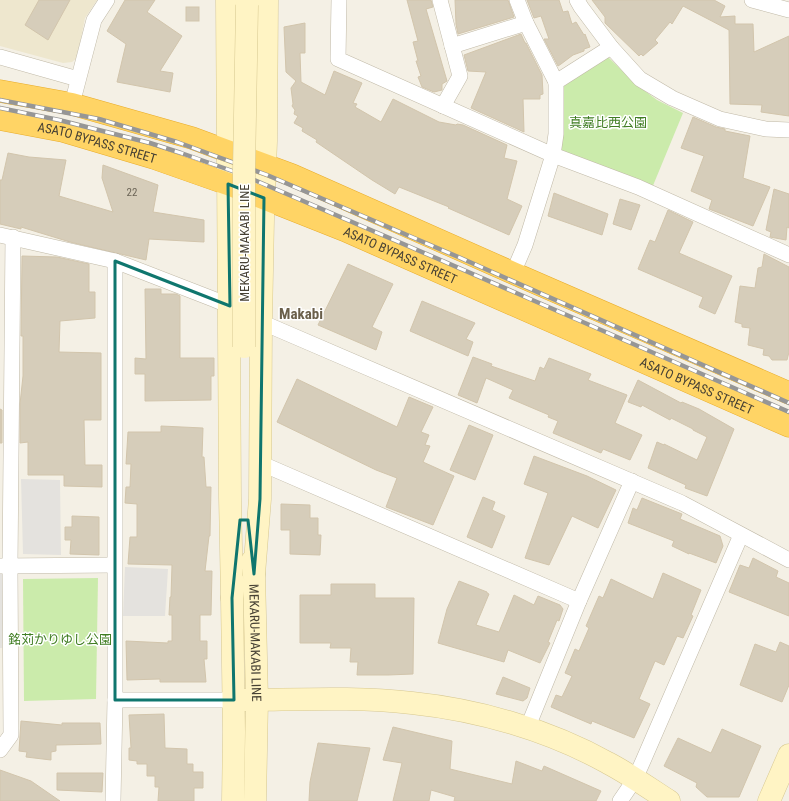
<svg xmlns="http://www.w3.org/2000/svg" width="789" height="801" font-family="'Roboto Condensed','Noto Sans JP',sans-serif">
  <rect width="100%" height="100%" fill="#f4f0e5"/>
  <path fill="#eee7ce" d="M0,0H97L85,18L77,58L72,62L63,63L0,46Z"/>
  <g fill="#cbebab">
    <path d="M602,57L609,58L637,85L657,100L683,113L652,188L564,154L560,149L563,87Z"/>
    <path d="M98,578L96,699L24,701L23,579Z"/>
  </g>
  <g fill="#e4e2de">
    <path d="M21,479L60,480L61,555L23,554Z"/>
    <path d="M125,567L168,569L165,616H123Z"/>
    <path d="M0,571H5L2,648H0Z"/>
  </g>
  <g fill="#d6cdba" stroke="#d2c5ac">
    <path d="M39,0H70L48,40L25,25Z"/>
    <path d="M125,0H155L147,12L182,36L160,71L173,73L170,92L117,82L126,44L107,31Z"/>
    <path d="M407,0H431L433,7L426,9L447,81L442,84V90L434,92L422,87L418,77L421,76L416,61H418L413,42L418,41Z"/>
    <path d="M455,0H508L514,17L458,34L456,24Z"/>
    <path d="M527,0H559L563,12L568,11L572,24L576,22L584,35L585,34L590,47L584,49V51L573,55L561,64L558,66L544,39H549L541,16L534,18Z"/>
    <path d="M592,0H714L725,6L720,17L735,16V24H753L754,52L789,36V116L761,112L762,105L730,104L729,30L683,6L672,24L670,22L655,40L658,43L643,56L641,54L639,56L605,23V17Z"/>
    <rect x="186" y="7" width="13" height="14"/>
    <path d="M305,23V53H300L301,82L325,95L334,71L362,83L353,103L357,104L355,107L381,122L393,99L439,122L456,125L457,124L463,125L507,145L504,158L517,161L507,199L522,206L509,235L448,208L449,207L399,187L395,194L372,180L316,142L317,140L302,131L303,128L294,123L298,116L294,114L295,110L292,106L293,104L291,88L296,81L286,72L284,27Z"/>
    <path d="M521,34L525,43H526L542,75L543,94L540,95V99H523L524,132L471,108L486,72L468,71L464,55Z"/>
    <path d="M693,117L716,127L725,129V131L750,136L743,178L770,187L753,226L709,209L712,200L691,191L704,156L681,148Z"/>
    <path d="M8,153L29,157L66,160L59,196L113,212L102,178L103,165L158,185L153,212L204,220V242L149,239L146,260L70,242L21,227V229L0,224V180H2Z"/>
    <path d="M774,189L789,194V228L787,227L786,240L770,237L771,232L766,230Z"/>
    <path d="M554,193L608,214L602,235L548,216Z"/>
    <path d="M620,199L640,205L631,230L613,224Z"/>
    <path d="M668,210L693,222L679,253L732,276L715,314L699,307L703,297L638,269L650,240L655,242Z"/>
    <path d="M764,254L789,267V352L787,360H772L769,356L763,355L764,349L748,345L750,328L742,327V324L735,322L740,286L755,288L758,268L762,267Z"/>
    <path d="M22,256L57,257L89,264V292H95V318L60,321L59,352L101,353V420H84L85,465H102V487L64,486V475H28V442L20,443V404L23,376V336H21Z"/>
    <path d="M348,264L393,284L372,327L382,332L376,350L318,325Z"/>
    <path d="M145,289H161V294H176L180,296V358H214V376H211V400L145,401V374H135V358L146,359Z"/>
    <path d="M422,301L475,323L466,339L473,342L468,356L410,331Z"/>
    <path d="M473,357L492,364L491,366L535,381L540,367L544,369L549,358L591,374L588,380L627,395L615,423L642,435L630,460L603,449L601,453L553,433L558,421L548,417L549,415L509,398L513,390L486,378L477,403L458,395Z"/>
    <path d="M297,379L397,427L409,397L433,407L421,432L429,435L425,445L430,446L423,462L454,476L433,525L386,507L397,478L376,470L277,422Z"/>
    <path d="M638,380L681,403L682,402L699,409L734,429L707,496L685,488L686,485L648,468L657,442L664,445V444L697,460L707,437L693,430V429L671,418L670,420L642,405L641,407L628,402Z"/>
    <path d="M0,409L2,410V443H0Z"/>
    <path d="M469,425L493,435L475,480L450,470Z"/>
    <path d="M161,426L203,428L202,457H204L206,487H211L210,536H209L205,571H212L211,615H200V641H207V659H204L206,682H160V679L127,680L126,641L168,643V641H172V615H169L170,597H171L172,565L128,564L130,537H137V504L125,503L126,487H130L131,464H126L128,432H161Z"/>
    <path d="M534,456L587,476L616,490L598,528L572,516L549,565L525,558L548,493L524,484Z"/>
    <path d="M483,497L495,502L492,510L505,516L492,548L467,537Z"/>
    <path d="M642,498L682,514L680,519L720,536L723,546L716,563L689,553V554L672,546L674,541L628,523L633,508L637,510Z"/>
    <path d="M281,504L310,505V518H318V535H321L320,555L290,554V530H281Z"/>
    <path d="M72,516L99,517V555L70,554L71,540H65V527H72Z"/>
    <path d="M753,558L778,571L776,577L789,583V616L729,592L740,565L749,568Z"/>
    <path d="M663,573L701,590L691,615L693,616L683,638L677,636L664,665L655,661L639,699L650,704L634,738L592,721L591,724L551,707L556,695L562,697L572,676L565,673L575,649L579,651L589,628L586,626L599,596L603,598L611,579L653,599Z"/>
    <path d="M459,581L487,592V593L489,594L476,625L499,632L514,595L534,605L538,596L560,605L563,609L559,621L557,620L548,642L550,643L540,663L508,650L504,662L438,643L447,609Z"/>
    <path d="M331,584H375V598H414L413,674L388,675H357L358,662H350L351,648H330L331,643H300V595H331Z"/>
    <path d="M780,642L789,646V685L782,702L740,685L755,644L776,652Z"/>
    <path d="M503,677L530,688L527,698L523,701L496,694Z"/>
    <path d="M164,714L165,748L187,749V764H193V772H203V788H194V801H158L159,787H155V776H147V764H137V761L129,760V748H131L129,715Z"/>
    <path d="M21,721L62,725V723H100L101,744L56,745V751L51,752V760L26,757L27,752L19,751Z"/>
    <path d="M393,727L452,741L450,769L512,784L516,761L542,771L544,766L601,791L596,801H454L455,797L431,790L429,801H393L402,763L383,760Z"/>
    <path d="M722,729L761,746L739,797H707L696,787L697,783L664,766L678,738L711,753Z"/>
    <path d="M318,743L370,748L357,801H309L310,782Z"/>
    <path d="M0,770L31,781L60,801H0Z"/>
    <path d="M57,773H103L102,792L57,790Z"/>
  </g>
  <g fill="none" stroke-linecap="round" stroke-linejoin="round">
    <g stroke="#c0b9a7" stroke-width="16">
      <g id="street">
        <path d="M339,0L338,59L553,155L638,187L789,255"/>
        <path d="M440,0L460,76L443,106"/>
        <path d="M517,0L526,23L556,82"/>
        <path d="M577,0L581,7L611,47L640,79L672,98L720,119L766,129L789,130"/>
        <path d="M752,0L789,10"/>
        <path d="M452,46L526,23"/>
        <path d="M0,57L78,79"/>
        <path d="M72,104L94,20L107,0"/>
        <path d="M0,235L115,261L213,299L230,306"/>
        <path d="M513,273L525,245L553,155L556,134V82L611,47"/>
        <path d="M261,322L682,503L789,560"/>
        <path d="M260,463L579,601"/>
        <path d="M1,566L114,565"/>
        <path d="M115,700H234"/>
        <path d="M527,729L579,601L632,481"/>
        <path d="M0,750L11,735L10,567L13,237"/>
        <path d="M113,801L115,700V261"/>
        <path d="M620,801L635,779L643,761L741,535"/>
      </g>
    </g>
    <g stroke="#d7c891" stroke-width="23">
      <g id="secondary">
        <path d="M227,0L230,497L232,598"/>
        <path id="s1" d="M252,561L254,574L257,700L255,801"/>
        <path d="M254,574L260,499L261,322L263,219L266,141L267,0"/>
        <path d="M234,700C293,700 353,696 412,703C479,710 549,730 608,763C629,774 649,788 669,801"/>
        <path d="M233,801L234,732L232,598L234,583"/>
        <path d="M769,801L789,755"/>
      </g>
    </g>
    <g stroke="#e8ac2b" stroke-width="23">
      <g id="highway">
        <path d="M0,91L72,104L192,138L292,175L513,273L789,393"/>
        <path id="s2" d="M0,119L63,131L154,158L228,184L344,230L789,426"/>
      </g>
    </g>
    <use href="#street" stroke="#fff" stroke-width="15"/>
    <use href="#secondary" stroke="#fff4c4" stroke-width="22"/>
    <use href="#highway" stroke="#ffd465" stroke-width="22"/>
    <g stroke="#969696" stroke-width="4.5">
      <g id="rail">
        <path d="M0,100L99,119L177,142L267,175L456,256L789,403"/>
        <path d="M0,108L59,120L150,143L181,153L238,173L436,258L789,412"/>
      </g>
    </g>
    <use href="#rail" stroke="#fff" stroke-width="3" stroke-dasharray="9" stroke-linecap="butt"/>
    <g stroke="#d7c891" stroke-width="23" stroke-linecap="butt">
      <path id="secondary-bridge" d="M244,347V170L247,5"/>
    </g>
    <use href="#secondary-bridge" stroke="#fff4c4" stroke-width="22"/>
  </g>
  <path fill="none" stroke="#0f766e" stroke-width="3" stroke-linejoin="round" d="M228,184L264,198L260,499L254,574L248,520H240L232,598L234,700H115V261L230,306Z"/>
  <g text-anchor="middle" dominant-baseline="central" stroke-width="3" stroke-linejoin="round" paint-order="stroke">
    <g font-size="11" fill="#6b6456">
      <text x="132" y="192">22</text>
    </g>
    <g font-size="13" fill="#407d23" stroke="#fff">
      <text x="608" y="122">真嘉比西公園</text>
      <text x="60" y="639">銘苅かりゆし公園</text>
    </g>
    <g font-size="13" fill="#474134" stroke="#fff">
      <text stroke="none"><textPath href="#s2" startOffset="100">ASATO BYPASS STREET</textPath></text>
      <text transform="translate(244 243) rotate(-90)">MEKARU-MAKABI LINE</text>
      <text stroke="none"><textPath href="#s2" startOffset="424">ASATO BYPASS STREET</textPath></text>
      <text stroke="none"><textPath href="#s2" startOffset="748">ASATO BYPASS STREET</textPath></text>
      <text stroke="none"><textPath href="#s1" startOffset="82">MEKARU-MAKABI LINE</textPath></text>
    </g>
    <g font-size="15" font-weight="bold" fill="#6a5f4b" stroke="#fff">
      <text x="301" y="314">Makabi</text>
    </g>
  </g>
</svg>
